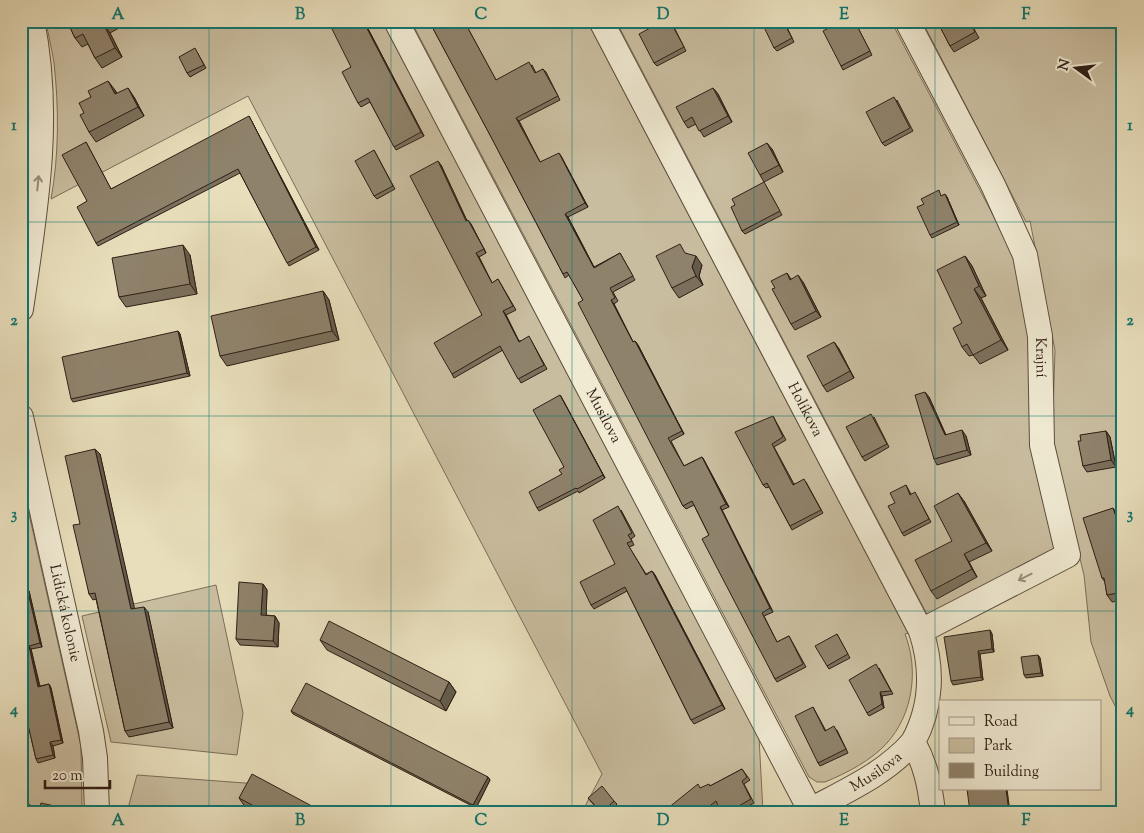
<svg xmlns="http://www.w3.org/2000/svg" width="1144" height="833" font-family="'Sorts Mill Goudy',serif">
  <rect width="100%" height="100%" fill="#e8debb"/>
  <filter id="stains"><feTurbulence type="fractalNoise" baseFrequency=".004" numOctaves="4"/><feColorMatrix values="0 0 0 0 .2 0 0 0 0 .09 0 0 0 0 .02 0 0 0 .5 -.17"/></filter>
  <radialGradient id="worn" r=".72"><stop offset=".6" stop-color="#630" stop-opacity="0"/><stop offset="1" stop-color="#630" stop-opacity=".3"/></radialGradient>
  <g fill="#c9bd9f" stroke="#7c6e5a">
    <path d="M46,21H382L759,737L763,812H582L602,774L248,96L51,199C59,156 59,107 54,63C52,49 48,35 46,21Z"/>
    <path d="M411,21H587L908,633L905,634C919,670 913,714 887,743C872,760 847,773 825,782H817L809,777Z"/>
    <path d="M616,21H891L1014,255L1034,362L1059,550L930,620Z"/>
    <path d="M922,21H1118L1123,66V721L1110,696L1091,642L1084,575L1052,445L1055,350L1030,221L1026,222Z"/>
    <path d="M21,47C29,102 27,153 21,208Z"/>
    <path d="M21,478L81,746L82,812H21Z"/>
    <path d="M216,585L243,713L237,755L111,742L82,616Z"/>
    <path d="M137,775L258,784L246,808L253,812H127Z"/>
  </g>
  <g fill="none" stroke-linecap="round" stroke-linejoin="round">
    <g stroke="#5d4e3e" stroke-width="26">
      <g id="minor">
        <path id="s1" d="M396,21L810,810"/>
        <path id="s2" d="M601,21L921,631C933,668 932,707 913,742C926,765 930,786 933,812"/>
        <path id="s3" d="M907,21L993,185L1025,255L1040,336L1042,445L1068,555L921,631"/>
        <path d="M21,309C35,214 52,117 32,21"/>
        <path id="s4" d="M21,417L91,731L95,758L97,812"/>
        <path id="s5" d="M807,812C845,791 884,775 913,742"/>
      </g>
    </g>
    <use href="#minor" stroke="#f0ead3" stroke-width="24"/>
  </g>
  <g fill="#7b705c" stroke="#2f1e15">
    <path d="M67,21H128V23L110,33L122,57L102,68L95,58L88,44L82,47L75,38Z"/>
    <path d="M364,21L424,136L396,150L370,102L361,107L358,103L351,67Z"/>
    <path d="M429,21H464L496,80L532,65L536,73L543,69L546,72L560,100L519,121L540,162L561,156L588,207L568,217L594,267L620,253L635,280L613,292L618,301L614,304L633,342L635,341L638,345L684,434L671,441L684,466L702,457L704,460L729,507L722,510L773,612L764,616L777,642L789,636L806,667L777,682L775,679L709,535L694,505L686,509L683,506L583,300L569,275L565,278L563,274L490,135Z"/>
    <path d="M671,21L686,51L657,66L654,63Z"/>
    <path d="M784,21L794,42L777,51L774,48Z"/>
    <path d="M937,21H983L973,27L979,38L954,52L950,46Z"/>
    <path d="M855,22L872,55L843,70L841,66L842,26L843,28Z"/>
    <path d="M197,52L206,68L190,77L187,73Z"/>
    <path d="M713,88L718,94L732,122L704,137L696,124L688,128L684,122Z"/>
    <path d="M115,90L117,94L134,97L144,116L96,142L89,132L84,113L91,97Z"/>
    <path d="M897,100L913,131L885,146L882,143Z"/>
    <path d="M251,120L319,250L289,266L240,173L98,246L96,243L87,201L86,142L111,189Z"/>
    <path d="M772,149L783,172L764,182L760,175Z"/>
    <path d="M374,150L395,189L377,199L374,196Z"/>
    <path d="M441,165L467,221L468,220L471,224L486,253L479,257L492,283L498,279L516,310L506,315L519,341L531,340L547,369L521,383L503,350L454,378L452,374L482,315Z"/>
    <path d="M766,186L782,215L745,234L742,231L735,205Z"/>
    <path d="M942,195L947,197L959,225L932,238L930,235Z"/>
    <path d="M686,253L702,265L699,276L703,285L679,298L672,288Z"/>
    <path d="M190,255L197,294L126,307L119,297Z"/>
    <path d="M965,256L972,266L986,296L981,298L1008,350L980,364L973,355L969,356L962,347Z"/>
    <path d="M787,273L791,279L803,282L821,317L795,330L791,324L775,288Z"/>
    <path d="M323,291L329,300L339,340L227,366L220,356Z"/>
    <path d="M178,331L180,334L190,376L73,402L71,399Z"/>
    <path d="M834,342L839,349L854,378L827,392L823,386Z"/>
    <path d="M560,395L605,478L579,493L578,491L539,511L537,508L562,474L564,467Z"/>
    <path d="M929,397L946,435L966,436L971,455L937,465L934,459Z"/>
    <path d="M773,416L786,440L774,447L794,484L806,482L823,513L792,530L769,487L766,488L763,485Z"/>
    <path d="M874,417L889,447L865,461L862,457Z"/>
    <path d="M1106,431L1110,437L1116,467L1087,472L1083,466L1081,441Z"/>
    <path d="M100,454L134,609L148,612L173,728L129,737L125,731L96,599L93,600L89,594L80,524Z"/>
    <path d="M906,485L911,494L917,496L931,522L904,536L902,533Z"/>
    <path d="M964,501L992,551L969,562L977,577L937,599L931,591L952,541Z"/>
    <path d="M621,510L635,536L631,539L634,545L629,547L646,574L652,571L655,575L725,709L694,724L691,720L627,591L594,609L591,605L615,564Z"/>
    <path d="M1118,515L1123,529V600L1112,602L1107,595L1105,582L1102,578Z"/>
    <path d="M263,584L267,590L266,615L275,616L279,623L278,647L240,645L236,639Z"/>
    <path d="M21,589L29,591L42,647L31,649L40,686L49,684L51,688L63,743L53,746L55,758L38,763L36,759L23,703L21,704Z"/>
    <path d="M990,630L992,634L994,652L980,654L983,680L953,685L951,681Z"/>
    <path d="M837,634L850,658L829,669L827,666Z"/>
    <path d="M320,640L449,682L456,692L446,711L327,650Z"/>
    <path d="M1038,655L1040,658L1043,676L1026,678L1024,675Z"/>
    <path d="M879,668L893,694L882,696L884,708L869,716L867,713Z"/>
    <path d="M813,707L826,731L837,730L848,753L820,766L818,763Z"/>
    <path d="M291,711L488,777L490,780L476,808L293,714Z"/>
    <path d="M742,769L750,780L744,784L754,803L737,812H721L718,805L708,812H663L701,788L710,786Z"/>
    <path d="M239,798L323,812H253L246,808Z"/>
    <path d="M588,798L614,801L617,804L609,812H600Z"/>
  </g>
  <g fill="#645b4b" stroke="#2f1e15">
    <path d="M363,21H364L424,136L421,132Z"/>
    <path d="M103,23L110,33L122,57L115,48Z"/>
    <path d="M108,81L115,90L122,104L115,94Z"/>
    <path d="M128,88L134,97L144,116L138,107Z"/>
    <path d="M713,88L718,94L732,122L728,116Z"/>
    <path d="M249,116L251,120L319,250L316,247Z"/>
    <path d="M516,118L519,121L542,166L540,162Z"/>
    <path d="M767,143L772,149L783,172L779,165Z"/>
    <path d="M559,153L561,156L588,207L585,203Z"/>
    <path d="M438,161L441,165L469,225L466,221Z"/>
    <path d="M945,194L947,197L959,225L957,222Z"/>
    <path d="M565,214L568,217L596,271L594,268Z"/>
    <path d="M468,220L471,224L486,253L484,249Z"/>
    <path d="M183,245L190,255L197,294L190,284Z"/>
    <path d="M476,253L479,257L494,287L492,283Z"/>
    <path d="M696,256L702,265L699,276L703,285L696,276L692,267Z"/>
    <path d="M965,256L972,266L986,296L979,286Z"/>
    <path d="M798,275L803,282L821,317L816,311Z"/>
    <path d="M974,289L981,298L1008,350L1001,340Z"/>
    <path d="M323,291L329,300L339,340L332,331Z"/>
    <path d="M611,300L614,304L635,346L633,342Z"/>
    <path d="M503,311L506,315L521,346L519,342Z"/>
    <path d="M178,331L180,334L190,376L187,373Z"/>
    <path d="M635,341L638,345L684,434L682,431Z"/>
    <path d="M834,342L839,349L854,378L850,371Z"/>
    <path d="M925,392L929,397L948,440L945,435Z"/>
    <path d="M560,395L562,398L605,478L603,475Z"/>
    <path d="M962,430L966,436L971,455L967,450Z"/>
    <path d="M1106,431L1110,437L1116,467L1111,460Z"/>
    <path d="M95,449L100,454L136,615L131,609Z"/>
    <path d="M702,457L704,460L729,507L726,504Z"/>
    <path d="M958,493L964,501L992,551L986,543Z"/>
    <path d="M720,507L722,510L773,612L770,608Z"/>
    <path d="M1113,508L1118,515L1123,529V537Z"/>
    <path d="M964,554L969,562L977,577L972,569Z"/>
    <path d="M652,571L655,575L725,709L722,705Z"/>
    <path d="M263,584L267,590L266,622L261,615Z"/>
    <path d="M27,588L29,591L42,647L40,643Z"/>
    <path d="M144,607L148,612L173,728L169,722Z"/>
    <path d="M275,616L279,623L278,647L273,641Z"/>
    <path d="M990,630L992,634L994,652L992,649Z"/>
    <path d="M29,646L31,649L40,690L38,687Z"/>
    <path d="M978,651L980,654L983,680L981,677Z"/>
    <path d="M1038,655L1040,658L1043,676L1041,673Z"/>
    <path d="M449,682L456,692L446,711L440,701Z"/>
    <path d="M49,684L51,688L63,743L61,740Z"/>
    <path d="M880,692L882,696L884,708L882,704Z"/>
    <path d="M50,742L53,746L55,758L53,755Z"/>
    <path d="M488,777L490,780L476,808L473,805Z"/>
    <path d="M1006,789H1007L1010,812H1009Z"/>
  </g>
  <g fill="#8f826b" stroke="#2f1e15">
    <path d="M67,21H107L103,23L115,48L95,58L83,34L75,38Z"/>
    <path d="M328,21H363L421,132L394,147L368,98L358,103L342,72L351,67Z"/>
    <path d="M429,21H464L496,80L529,62L535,73L543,69L558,96L516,118L540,162L559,153L585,203L565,214L594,268L620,253L633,276L610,288L615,298L611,300L633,342L635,341L682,431L668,438L684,466L702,457L726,504L720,507L770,608L762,613L777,642L789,636L803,664L775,679L702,539L709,535L692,501L683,506L578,303L583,300L567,272L563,274L490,135Z"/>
    <path d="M663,21H670L684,47L654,63L639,34Z"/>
    <path d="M770,21H783L792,38L774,48L763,25Z"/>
    <path d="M937,21H969L975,32L950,46Z"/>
    <path d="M840,22L843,28L855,22L870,51L841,66L823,31Z"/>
    <path d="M195,48L204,65L187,73L179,57Z"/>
    <path d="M108,81L115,94L128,88L138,107L89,132L80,115L84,113L79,103L91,97L88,91Z"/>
    <path d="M713,88L728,116L699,131L692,117L684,122L676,107Z"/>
    <path d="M894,97L910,128L882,143L866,112Z"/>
    <path d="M249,116L316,247L287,263L238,169L96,243L77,207L87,201L62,155L86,142L111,189Z"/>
    <path d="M767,143L779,165L760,175L748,153Z"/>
    <path d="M374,150L393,186L374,196L355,161Z"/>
    <path d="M438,161L466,221L468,220L484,249L476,253L492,283L498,279L513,306L503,311L519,342L529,336L544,365L518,379L500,346L452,374L434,343L482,315L410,176Z"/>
    <path d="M764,182L780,211L742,231L731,207L735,205L732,199Z"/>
    <path d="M939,190L941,196L945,194L957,222L930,235L917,207L924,204L921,199Z"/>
    <path d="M680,244L685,253L696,256L692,267L696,276L672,288L656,256Z"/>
    <path d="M183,245L190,284L119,297L112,258Z"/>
    <path d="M965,256L979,286L974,289L1001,340L973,355L967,344L962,347L953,328L962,323L937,270Z"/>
    <path d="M787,273L790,280L798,275L816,311L791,324L772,289L775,288L771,281Z"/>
    <path d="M323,291L332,331L220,356L211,316Z"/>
    <path d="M178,331L187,373L71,399L62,357Z"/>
    <path d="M834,342L850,371L823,386L807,356Z"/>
    <path d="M925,392L945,435L962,430L967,450L934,459L915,395Z"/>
    <path d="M560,395L603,475L577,489L576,488L537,508L529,492L562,474L559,470L564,467L533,410Z"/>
    <path d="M871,414L887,444L862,457L846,427Z"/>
    <path d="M773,416L783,437L772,444L793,485L804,479L821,510L790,526L767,483L763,485L735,432Z"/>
    <path d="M1106,431L1111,460L1083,466L1078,441H1081L1080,435Z"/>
    <path d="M95,449L131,609L144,607L169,722L125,731L95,593L89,594L73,525L80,524L65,456Z"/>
    <path d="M906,485L910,495L915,492L929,519L902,533L888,506L895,503L890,493Z"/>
    <path d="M958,493L986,543L964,554L972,569L931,591L915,560L952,541L934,506Z"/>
    <path d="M618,506L632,533L628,535L632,541L627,543L646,575L652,571L722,705L691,720L625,587L591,605L580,582L615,564L593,520Z"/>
    <path d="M1113,508L1123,537V592L1107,595L1104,578H1102L1083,518Z"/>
    <path d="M239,582L263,584L261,615L275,616L273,641L236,639Z"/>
    <path d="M27,588L40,643L29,646L38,687L49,684L61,740L50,742L53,755L36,759L22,699L21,700V589Z"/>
    <path d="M329,621L449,682L440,701L320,640Z"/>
    <path d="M990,630L992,649L978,651L981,677L951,681L944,637Z"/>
    <path d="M837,634L848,654L827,666L815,646Z"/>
    <path d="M1038,655L1041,673L1024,675L1021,657Z"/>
    <path d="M876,664L891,691L880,692L882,704L867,713L849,680Z"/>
    <path d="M306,683L488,777L473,805L291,711Z"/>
    <path d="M813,707L825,731L834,726L846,749L818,763L795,716Z"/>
    <path d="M742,769L747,777L742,781L751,799L728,812H721L716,801L702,812H663L698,784L700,788L709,784L710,786Z"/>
    <path d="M252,774L323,812H265L239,798Z"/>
    <path d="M602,786L614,801L602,812H601L588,798Z"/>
    <path d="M967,789H1006L1009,812H970Z"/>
    <path d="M21,801L39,809L41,803L59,807L58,812H21Z"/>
  </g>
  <defs><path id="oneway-shaft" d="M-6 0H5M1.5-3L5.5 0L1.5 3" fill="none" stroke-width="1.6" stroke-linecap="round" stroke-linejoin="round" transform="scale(1.25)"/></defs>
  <g stroke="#998e7e">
    <use href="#oneway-shaft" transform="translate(38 183) rotate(-84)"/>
    <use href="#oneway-shaft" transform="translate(1025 577) rotate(153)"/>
  </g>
  <path fill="none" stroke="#0f766e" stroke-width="1" stroke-opacity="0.55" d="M209,21V812M391,21V812M572,21V812M754,21V812M935,21V812M21,222H1123M21,416H1123M21,611H1123"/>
  <g text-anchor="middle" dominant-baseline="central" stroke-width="4.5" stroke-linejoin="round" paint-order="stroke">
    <g font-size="15" fill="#2f1e15" stroke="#f0ead3">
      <text stroke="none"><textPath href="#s3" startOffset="366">Krajní</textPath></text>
      <text stroke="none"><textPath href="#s2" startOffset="439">Holíkova</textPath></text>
      <text stroke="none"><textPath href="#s1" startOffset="446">Musilova</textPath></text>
      <text stroke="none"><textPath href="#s4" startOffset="201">Lidická kolonie</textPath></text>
      <text stroke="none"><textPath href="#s5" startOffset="80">Musilova</textPath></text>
    </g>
  </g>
  <rect width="1144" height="833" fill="none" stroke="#e8debb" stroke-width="55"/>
  <rect x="939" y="700" width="162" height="90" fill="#f0ead3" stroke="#a39887"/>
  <rect x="949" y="717" width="25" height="8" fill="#f0ead3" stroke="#a39887"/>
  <text x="984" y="726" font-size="15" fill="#2f1e15">Road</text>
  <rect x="949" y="738" width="25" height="15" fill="#c9bd9f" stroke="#a39887"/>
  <text x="984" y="750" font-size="15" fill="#2f1e15">Park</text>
  <rect x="949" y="763" width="25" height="15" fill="#8f826b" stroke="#a39887"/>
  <text x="984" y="776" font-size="15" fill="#2f1e15">Building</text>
  <g transform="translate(1076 68) rotate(285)" stroke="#f0ead3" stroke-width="4" paint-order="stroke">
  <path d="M0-4L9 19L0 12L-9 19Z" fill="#2f1e15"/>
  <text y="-8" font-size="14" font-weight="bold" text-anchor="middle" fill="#2f1e15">N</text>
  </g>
  <path d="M45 780v8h65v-8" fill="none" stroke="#2f1e15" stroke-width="2.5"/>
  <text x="52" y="780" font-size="15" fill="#2f1e15" stroke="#f0ead3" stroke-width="4" paint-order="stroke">20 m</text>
  <rect x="28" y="28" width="1088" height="778" fill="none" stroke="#0f766e" stroke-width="2"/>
  <g font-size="16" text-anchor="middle" font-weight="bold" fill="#0f766e">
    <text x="118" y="19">A</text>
    <text x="300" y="19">B</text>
    <text x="481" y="19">C</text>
    <text x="663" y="19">D</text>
    <text x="844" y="19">E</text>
    <text x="1026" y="19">F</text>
    <text x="14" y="130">1</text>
    <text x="1130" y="130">1</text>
    <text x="14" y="325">2</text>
    <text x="1130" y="325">2</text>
    <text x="14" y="519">3</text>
    <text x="1130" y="519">3</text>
    <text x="14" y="714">4</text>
    <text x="1130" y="714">4</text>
    <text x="118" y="825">A</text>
    <text x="300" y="825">B</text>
    <text x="481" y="825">C</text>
    <text x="663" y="825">D</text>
    <text x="844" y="825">E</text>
    <text x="1026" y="825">F</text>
  </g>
  <rect width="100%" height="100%" filter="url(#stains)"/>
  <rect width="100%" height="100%" fill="url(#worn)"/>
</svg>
